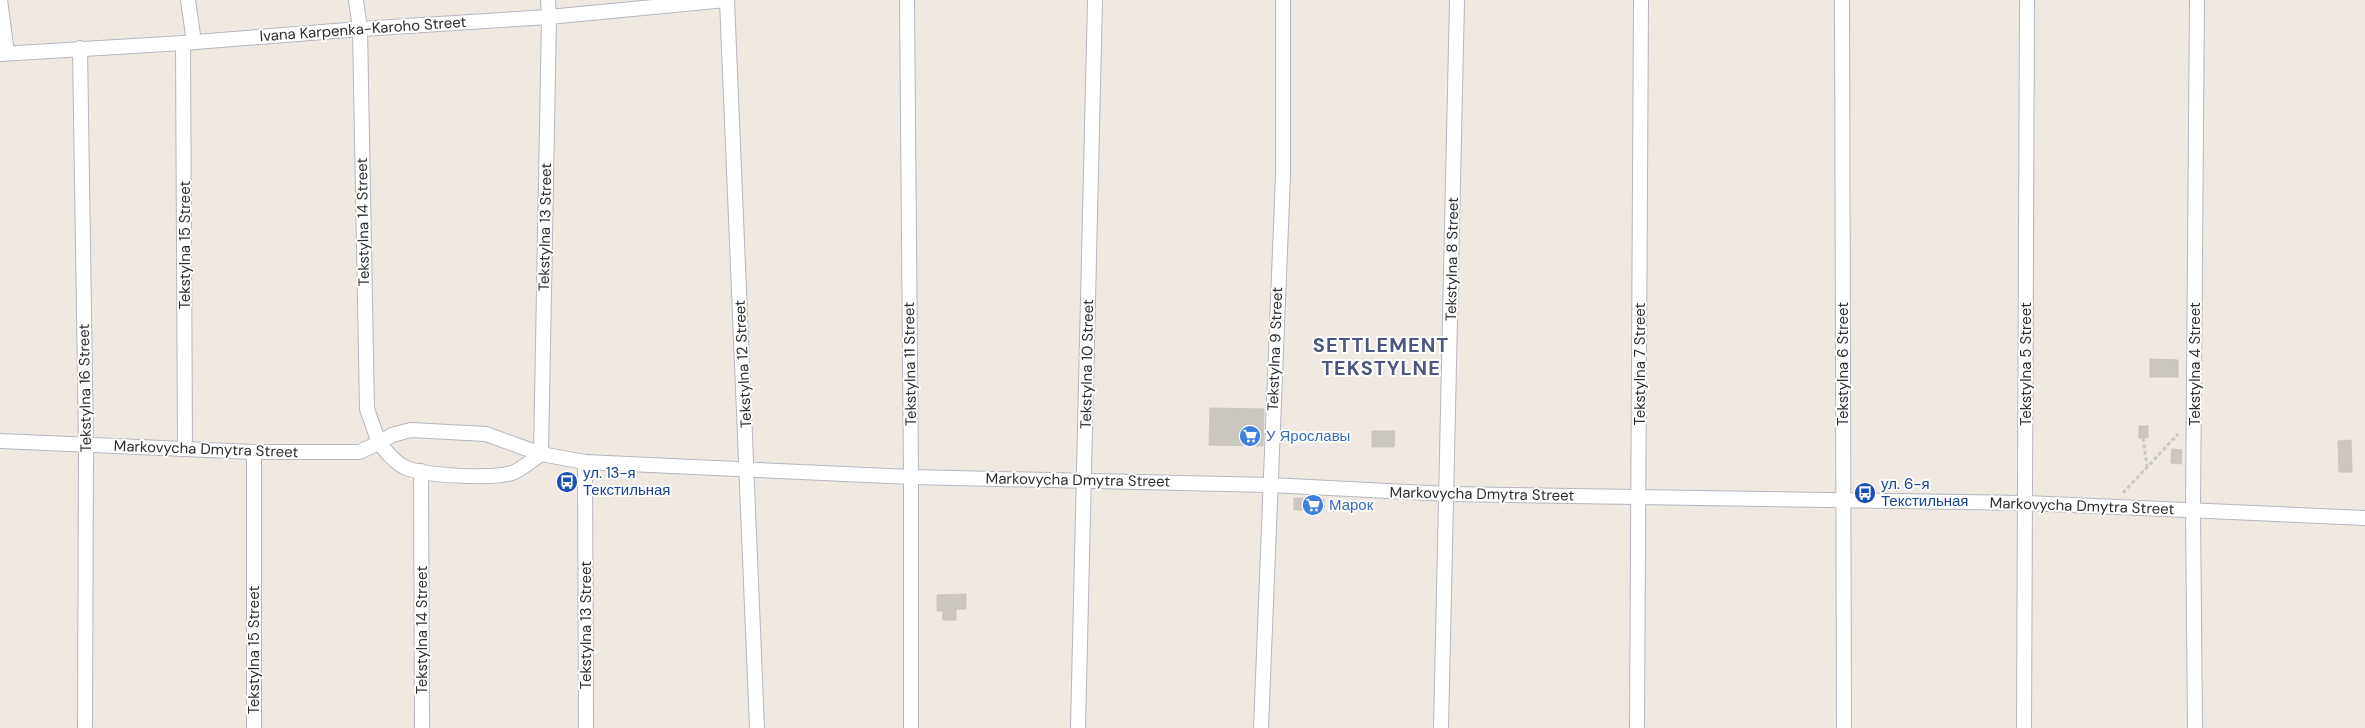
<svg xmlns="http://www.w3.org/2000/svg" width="2365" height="728" font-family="'DM Sans',sans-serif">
  <rect width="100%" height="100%" fill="#efe9e1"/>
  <g fill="#cbc7bf" stroke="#cbc5ba">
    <path d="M2150,359L2178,360V377H2150Z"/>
    <path d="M1210,408L1264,409L1263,446L1209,445Z"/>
    <rect x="2139" y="426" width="9" height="12"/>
    <path d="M1372,431H1395L1394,447H1372Z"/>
    <path d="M2351,440L2352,472H2339L2338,441Z"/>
    <path d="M2172,449L2182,450L2181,464L2171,463Z"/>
    <path d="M1294,498L1324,499V510H1294Z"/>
    <path d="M966,594V609H956V620H943V611H937V595Z"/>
  </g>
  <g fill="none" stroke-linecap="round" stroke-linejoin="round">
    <g stroke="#b4b7c1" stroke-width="16">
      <g id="minor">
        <path d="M0,0L7,53"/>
        <path d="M188,0L194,42"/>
        <path d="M356,0L360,29L367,409L379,443L392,435L411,430L486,434L541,454L549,17L548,0"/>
        <path d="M727,0L757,728"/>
        <path d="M907,0L911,477V728"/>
        <path d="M1842,0L1844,728"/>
        <path d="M183,43L185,448"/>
        <path d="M80,48L86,445L85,728"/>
        <path d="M0,54L183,43L360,29L549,17L726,0"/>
        <path d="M0,441L254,452H359L379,443C386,451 394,462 404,467C424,476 491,479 512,473C521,470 532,460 541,454L585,462L911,477L1270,485L1448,494L2025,503L2365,518"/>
        <path d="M254,452V728"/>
        <path d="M585,462L586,728"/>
        <path d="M421,471L422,728"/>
        <path d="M1078,728L1095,0"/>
        <path d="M1261,728L1283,175V0"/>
        <path d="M1441,728L1457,0"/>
        <path d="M1637,728L1641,0"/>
        <path d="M2024,728L2027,0"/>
        <path d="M2195,728L2193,509L2197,0"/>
      </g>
    </g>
    <g stroke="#c9c9c9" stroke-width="3" stroke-dasharray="4 2.5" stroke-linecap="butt">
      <path d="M2143,438L2147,466"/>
      <path d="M2123,493L2178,434"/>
    </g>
    <use href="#minor" stroke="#fff" stroke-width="14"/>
  </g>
  <defs>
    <g id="supermarket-disc" transform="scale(1.125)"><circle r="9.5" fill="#3f7fe0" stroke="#fff"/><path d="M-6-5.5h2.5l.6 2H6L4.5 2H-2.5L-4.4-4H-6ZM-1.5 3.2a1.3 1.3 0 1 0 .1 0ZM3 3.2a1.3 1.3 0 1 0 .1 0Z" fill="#fff"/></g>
    <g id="bus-disc" transform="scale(1.125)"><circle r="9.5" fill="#1a4fb4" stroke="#fff"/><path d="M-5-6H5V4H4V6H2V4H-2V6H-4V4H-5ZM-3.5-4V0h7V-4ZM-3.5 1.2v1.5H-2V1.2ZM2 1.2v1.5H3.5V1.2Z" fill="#fff"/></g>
  </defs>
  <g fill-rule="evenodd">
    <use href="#supermarket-disc" x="1250" y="436"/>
    <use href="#bus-disc" x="567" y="482"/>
    <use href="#bus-disc" x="1865" y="493"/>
    <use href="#supermarket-disc" x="1313" y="505"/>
  </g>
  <g text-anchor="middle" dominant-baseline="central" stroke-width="4" stroke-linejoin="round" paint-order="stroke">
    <g font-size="15" fill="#2e2e2e" stroke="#fff">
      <text transform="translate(363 29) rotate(-4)">Ivana Karpenka-Karoho Street</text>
      <text transform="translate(363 222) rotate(-91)">Tekstylna 14 Street</text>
      <text transform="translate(545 227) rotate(-89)">Tekstylna 13 Street</text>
      <text transform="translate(185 245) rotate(-90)">Tekstylna 15 Street</text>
      <text transform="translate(1452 259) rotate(-89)">Tekstylna 8 Street</text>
      <text transform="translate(1275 349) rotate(-88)">Tekstylna 9 Street</text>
      <text transform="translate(743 364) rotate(-93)">Tekstylna 12 Street</text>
      <text transform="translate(910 364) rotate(-91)">Tekstylna 11 Street</text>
      <text transform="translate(1087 364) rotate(-89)">Tekstylna 10 Street</text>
      <text transform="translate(1640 364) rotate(-90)">Tekstylna 7 Street</text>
      <text transform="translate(1843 364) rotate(-90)">Tekstylna 6 Street</text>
      <text transform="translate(2026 364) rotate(-90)">Tekstylna 5 Street</text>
      <text transform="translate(2195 364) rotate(-90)">Tekstylna 4 Street</text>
      <text transform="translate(85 388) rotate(-91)">Tekstylna 16 Street</text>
      <text transform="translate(206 449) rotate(2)">Markovycha Dmytra Street</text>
      <text transform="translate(1078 480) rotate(1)">Markovycha Dmytra Street</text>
      <text transform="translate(1482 494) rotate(1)">Markovycha Dmytra Street</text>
      <text transform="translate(2082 506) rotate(2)">Markovycha Dmytra Street</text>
      <text transform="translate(586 625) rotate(-90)">Tekstylna 13 Street</text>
      <text transform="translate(422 630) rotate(-90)">Tekstylna 14 Street</text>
      <text transform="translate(254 650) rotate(-90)">Tekstylna 15 Street</text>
    </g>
    <g font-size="15" fill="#366cbe" stroke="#fff" text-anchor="start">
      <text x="1266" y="436">У Ярославы</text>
      <text x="1329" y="505">Марок</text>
    </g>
    <g font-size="15" fill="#164399" stroke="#fff" text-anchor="start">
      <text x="583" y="473">ул. 13-я<tspan x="583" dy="17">Текстильная</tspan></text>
      <text x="1881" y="484">ул. 6-я<tspan x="1881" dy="17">Текстильная</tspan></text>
    </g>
    <g font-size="20" font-weight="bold" letter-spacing="1" fill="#4d5680" stroke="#fff">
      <text x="1381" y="345">SETTLEMENT<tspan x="1381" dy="23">TEKSTYLNE</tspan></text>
    </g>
  </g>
</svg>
